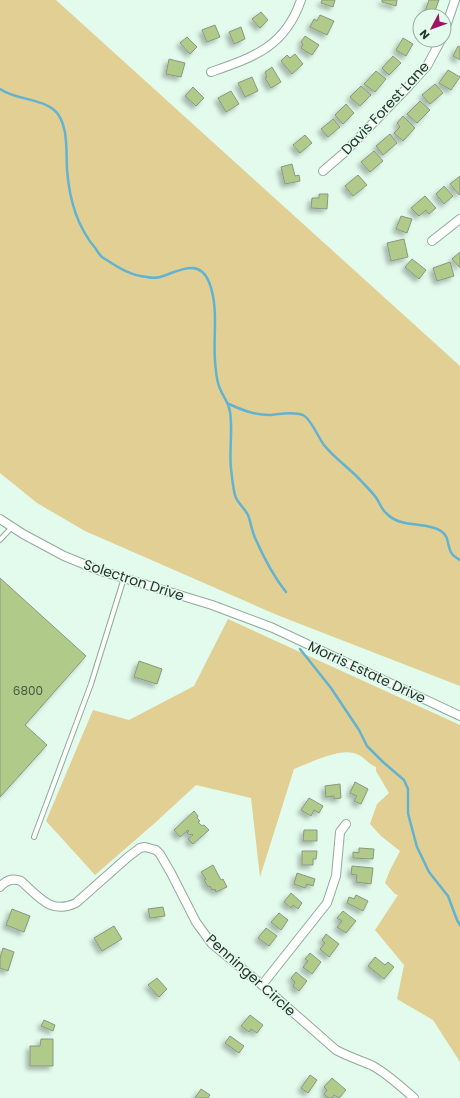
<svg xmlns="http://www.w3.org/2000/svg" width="460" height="1098" font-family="Poppins,sans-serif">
  <defs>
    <filter id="shadow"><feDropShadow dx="-3.5" dy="3.5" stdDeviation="2" flood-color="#0004"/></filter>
  </defs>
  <rect width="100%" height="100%" fill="#e2fbec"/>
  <g fill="#e1cf94">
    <path d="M0,0H56L460,366V686L277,615L85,531L37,503L0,473Z"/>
    <path d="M228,619L460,725V1062L433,1020L397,999L404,965L375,930L398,895L395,894L385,883L390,870L400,851L381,836L370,824L377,804L389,793L376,771V767C367,764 364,755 353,753C338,749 309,763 294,769L260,877L251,798L196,785L156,822L95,875L46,821L93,710L129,720L194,686Z"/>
  </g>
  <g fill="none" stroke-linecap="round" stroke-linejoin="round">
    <g stroke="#61b3d1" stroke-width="2.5">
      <path d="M0,89C16,100 39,98 53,109C69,121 66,152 67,169C69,198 77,227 96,249C97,251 100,255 102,257C116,266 130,276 147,277C151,278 156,278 160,277C177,272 199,257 209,282C219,307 213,335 215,361C216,371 216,382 221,391C224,398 229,403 230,412C233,430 229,450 231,469C232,476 233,491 236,498C239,504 245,509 248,515C251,523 252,532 256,540C264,558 274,577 286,592"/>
      <path d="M229,404C242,410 254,415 270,415C280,414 293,411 303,415C311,419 318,437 324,445C335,459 351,469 363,483C368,488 373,493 377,499C380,504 382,510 387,514C402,529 426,521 441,531C453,539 443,552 460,560"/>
      <path d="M300,649L331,688L359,730L367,746L383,762L404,780L408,789V813L410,821L417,847L429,872L448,896L457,920L460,925"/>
    </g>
  </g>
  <g fill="#b0ca89" stroke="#8d9680" filter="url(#shadow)">
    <path d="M322,0H335L333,7L321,3Z"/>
    <path d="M382,0H397L396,6L382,2Z"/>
    <path d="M429,0H439L433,16L424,14Z"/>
    <path d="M261,12L268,20L260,28L252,19Z"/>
    <path d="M320,15L334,21L327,35L310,27L314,19L317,21Z"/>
    <path d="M215,25L220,37L207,42L202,30Z"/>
    <path d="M241,27L245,39L234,44L229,32Z"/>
    <path d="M305,36L319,45L312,55L301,48L303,44L301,42Z"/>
    <path d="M187,37L197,47L190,54L180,43Z"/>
    <path d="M403,38L413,44L406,56L396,50Z"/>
    <path d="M458,46L460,47V60L453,56Z"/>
    <path d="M295,54L303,64L292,74L281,61L287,55L290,58Z"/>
    <path d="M393,56L401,63L389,75L382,68Z"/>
    <path d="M169,59L185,63L181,77L166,74Z"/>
    <path d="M272,67L281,82L271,88L265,78L267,77L265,72Z"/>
    <path d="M448,70L460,77L451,90L439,83Z"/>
    <path d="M376,71L386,79L375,92L364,84Z"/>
    <path d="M252,77L258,91L245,97L238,83Z"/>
    <path d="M435,84L443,93L430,104L422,95Z"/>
    <path d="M361,86L371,95L360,106L350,97Z"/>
    <path d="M193,87L204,98L196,106L185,96Z"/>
    <path d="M231,91L239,104L226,112L218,98Z"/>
    <path d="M420,101L430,110L417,123L407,114Z"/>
    <path d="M346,104L354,113L343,124L335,115Z"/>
    <path d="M403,116L415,128L403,141L394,133L400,127L397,123Z"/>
    <path d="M333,119L340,127L328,137L321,129Z"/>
    <path d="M390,134L397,143L383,155L376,146Z"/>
    <path d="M305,135L312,143L300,153L293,145Z"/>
    <path d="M374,151L383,161L370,172L361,162Z"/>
    <path d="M292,164L295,176L299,175L300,181L285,184L281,167Z"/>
    <path d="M358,175L367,185L353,196L345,186Z"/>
    <path d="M460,176V194L459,195L450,184Z"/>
    <path d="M444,186L453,196L444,204L436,194Z"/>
    <path d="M319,194H328L327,209L311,208L312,198H319Z"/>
    <path d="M425,196L436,208L429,214L426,210L419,216L411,208Z"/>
    <path d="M401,216L412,219L407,233L396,229Z"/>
    <path d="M404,239L408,257L391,261L387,243Z"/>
    <path d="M460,252V268L452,259Z"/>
    <path d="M412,259L426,270L419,279L405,267Z"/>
    <path d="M450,262L454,276L437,281L433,268Z"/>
    <path d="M0,578L86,656L25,725L47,745L0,797Z"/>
    <path d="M139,661L162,669L157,684L134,677Z"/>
    <path d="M355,782L368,789L361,804L354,801L357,796L350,793Z"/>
    <path d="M340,784L341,798L334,799V796L326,797L325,786Z"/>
    <path d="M309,798L323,806L319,813L314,810L311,816L301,810Z"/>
    <path d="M194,811L198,816L197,818L200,821L198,822L202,826L204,825L209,830L193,844L188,839L193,835L191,834L190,835L187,833L189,831L188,830L180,837L174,830Z"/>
    <path d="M304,830H317V841H303Z"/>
    <path d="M359,848L374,849L373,859L353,858V852L359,853Z"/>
    <path d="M302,851H317L316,859H313V865H302Z"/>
    <path d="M213,865L221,880L223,879L227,887L216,892L215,889L212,890L210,886L208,887L204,880L206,879L201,872Z"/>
    <path d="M352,866L373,868L371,884L356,882L357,875L351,874Z"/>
    <path d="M297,873L315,879L313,886L307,884L305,888L294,884Z"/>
    <path d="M291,893L302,903L298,909L293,905L291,908L284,902Z"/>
    <path d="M356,895L368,901L363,911L347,903L349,897L354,899Z"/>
    <path d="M163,907L165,916L150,918L148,909Z"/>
    <path d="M12,909L30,916L24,932L6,925Z"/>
    <path d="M343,911L356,921L346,933L337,927L342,921L337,918Z"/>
    <path d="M279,913L288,920L281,930L271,922Z"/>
    <path d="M114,926L122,939L102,951L94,938Z"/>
    <path d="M266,928L277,936L269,946L258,938Z"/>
    <path d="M326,934L339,944L329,957L320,949L325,943L322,940Z"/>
    <path d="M3,948L14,952L8,971L0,968V958Z"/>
    <path d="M310,953L321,962L312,974L303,967L308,961L305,959Z"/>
    <path d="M375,957L385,965L388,962L394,967L384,979L368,966Z"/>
    <path d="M296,972L307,981L299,991L293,986L295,982L291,978Z"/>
    <path d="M157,978L167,989L159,997L148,985Z"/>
    <path d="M250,1015L263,1025L257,1033L251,1029L249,1032L241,1026Z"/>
    <path d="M44,1020L55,1025L53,1031L41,1026Z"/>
    <path d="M230,1036L244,1046L239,1053L225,1043Z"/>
    <path d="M41,1039H53V1066H30V1046H40Z"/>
    <path d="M310,1075L317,1080L308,1093L301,1088Z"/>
    <path d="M332,1078L346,1090L339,1098L334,1095L332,1098H328L324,1094L327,1090L324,1087Z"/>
    <path d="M201,1089L210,1095L208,1098H195Z"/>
  </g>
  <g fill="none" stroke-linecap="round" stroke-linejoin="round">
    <g stroke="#92aa9b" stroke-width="6">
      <g id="service">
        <path d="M0,540L12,527"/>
        <path d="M34,837L91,684L124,578"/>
      </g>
    </g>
    <g stroke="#92aa9b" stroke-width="10">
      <g id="minor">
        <path d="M444,32L455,0"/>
        <path d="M211,72C254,57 285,47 301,0"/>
        <path d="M323,171L345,152L408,87L427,66L441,40"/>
        <path d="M432,241L460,219"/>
        <path d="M0,519L23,534L64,556L101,571L212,605L273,628L460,716"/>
        <path d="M0,887C6,880 13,878 21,881C39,897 51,915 76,903L128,857L140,848L145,847L156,850L160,854L171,873L196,922L212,944L262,985L336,1050C347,1056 359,1060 371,1065C387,1073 401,1087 414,1098"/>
        <path d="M262,985L327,903L336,876L340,832L346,824"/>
      </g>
    </g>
    <use href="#service" stroke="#fff" stroke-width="4"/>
    <use href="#minor" stroke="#fff" stroke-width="8"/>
  </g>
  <g text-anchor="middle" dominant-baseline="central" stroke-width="3" stroke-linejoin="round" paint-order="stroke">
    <g font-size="12" fill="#4b5944">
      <text x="28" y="690">6800</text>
    </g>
    <g font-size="14" fill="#29332d" stroke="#e2fbec">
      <text transform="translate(385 108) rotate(-47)">Davis Forest Lane</text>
      <text transform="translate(134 580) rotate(18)">Solectron Drive</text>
      <text transform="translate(367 672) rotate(25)">Morris Estate Drive</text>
      <text transform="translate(251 975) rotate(42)">Penninger Circle</text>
    </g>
  </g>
  <g transform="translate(432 28) rotate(229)"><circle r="19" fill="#e2fbec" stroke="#98aba0"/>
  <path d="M0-3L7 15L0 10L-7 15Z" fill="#a01561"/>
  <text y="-6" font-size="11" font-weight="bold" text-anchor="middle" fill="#29332d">N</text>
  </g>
</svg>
